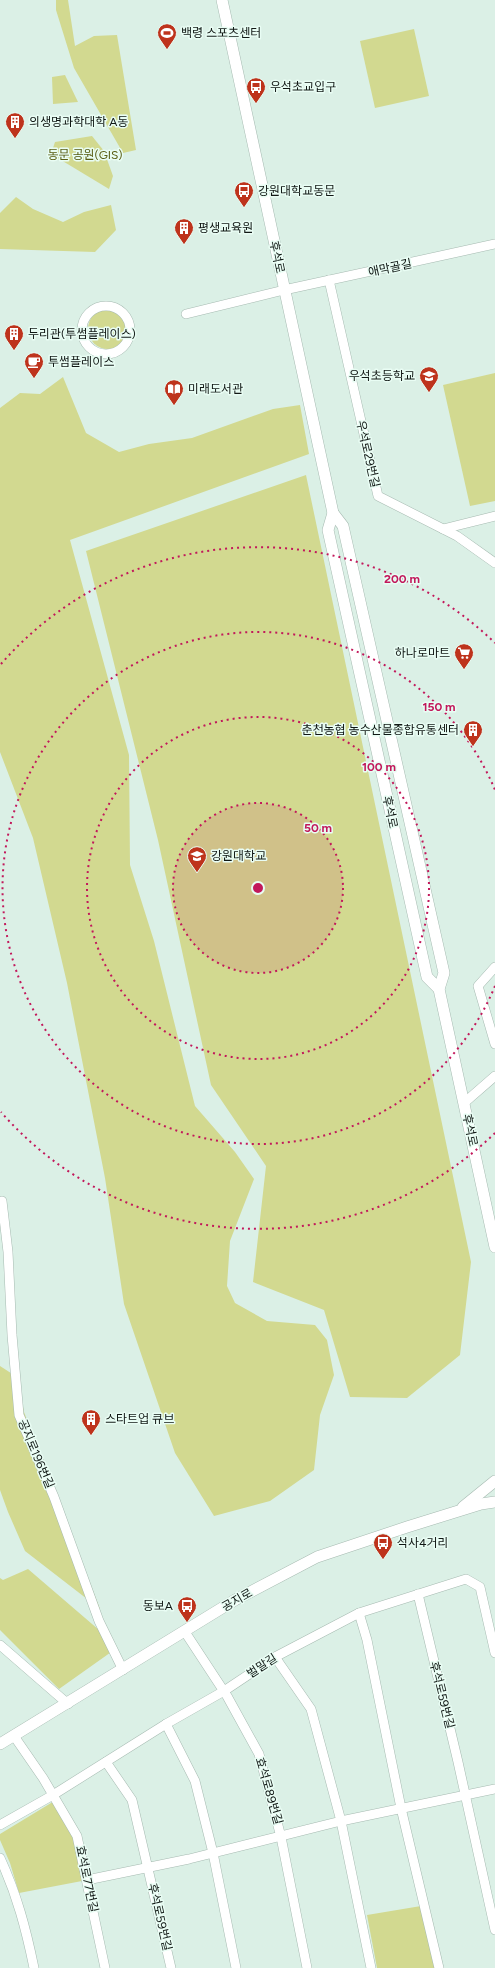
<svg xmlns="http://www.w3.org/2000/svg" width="495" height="1968" font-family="Figtree,'Noto Sans KR',sans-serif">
  <rect width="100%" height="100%" fill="#dbf0e6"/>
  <g fill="#d2d990">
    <path d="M56,0H68L75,46L94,36L117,35L136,150L123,153L74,68L56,10Z"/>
    <path d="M414,29L429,96L375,108L360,41Z"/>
    <path d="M65,75L78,102L53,104L52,77Z"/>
    <path d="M92,136L104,151L113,176L109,189L51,154L55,142Z"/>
    <path d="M16,197L33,209L63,222L84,212L111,205L116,230L95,252L0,249V213Z"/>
    <circle cx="108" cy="329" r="20"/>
    <path d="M495,373V501L470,506L443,385Z"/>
    <path d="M63,377L86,433L119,452L149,444L192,438L273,409L300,405L309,454L70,540L129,755L130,865L154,941L195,1106L235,1152L254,1179L230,1241L227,1286L235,1303L267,1321L315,1325L327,1340L334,1375L320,1415L314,1470L270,1501L214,1516L175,1453L124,1304L105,1178L67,983L33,838L0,752V408L20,393L40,394Z"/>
    <path d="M306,475L471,1262L460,1355L407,1398L350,1397L324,1310L253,1282L266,1166L211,1085L158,840L86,551Z"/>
    <path d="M0,1366L17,1377L24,1412L100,1609L25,1551L8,1512L0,1490Z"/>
    <path d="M28,1569L106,1636L114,1650L59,1689L0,1630V1578L3,1580Z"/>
    <path d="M56,1800L78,1845L82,1881L19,1893L10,1863L0,1840V1834Z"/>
    <path d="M421,1906L435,1968H377L367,1915Z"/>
  </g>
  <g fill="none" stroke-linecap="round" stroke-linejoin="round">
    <g stroke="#a6bab1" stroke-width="10">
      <g id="minor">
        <path d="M329,280L378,496L457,536L495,563"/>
        <circle cx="106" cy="330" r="24"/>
        <path d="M186,314L284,290L495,244"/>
        <path d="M443,529L495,516"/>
        <path d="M495,967L478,986L495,1044"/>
        <path d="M464,1103L495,1076"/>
        <path d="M2,1201L8,1252L12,1335L19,1415L54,1497L99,1621L123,1670"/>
        <path d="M418,1594L458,1762L495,1930"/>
        <path d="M359,1613L367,1640L401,1808L439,1968"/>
        <path d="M185,1632L227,1696L259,1754L281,1837L307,1968"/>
        <path d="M0,1645L68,1704"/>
        <path d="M275,1657L311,1709L341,1821L371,1968"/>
        <path d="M166,1724L195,1781L213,1853L236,1968"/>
        <path d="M14,1736L43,1778L77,1836L105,1968"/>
        <path d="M106,1762L132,1800L171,1968"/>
        <path d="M0,1825L53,1795L166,1724L224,1691L275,1657L359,1613L466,1579L480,1587L495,1653"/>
        <path d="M0,1858C17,1895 26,1929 34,1968"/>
        <path d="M87,1880L189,1859L341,1821L495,1789"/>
      </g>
    </g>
    <g stroke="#a6bab1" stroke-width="12">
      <g id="tertiary">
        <path d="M222,0L333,513L343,526L444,973L439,989L495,1247"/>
        <path d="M333,513L328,530L427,977L439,989"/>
        <path d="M463,1507L495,1481"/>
        <path d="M0,1744L235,1600L317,1557L407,1527L481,1504L495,1502"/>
      </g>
    </g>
    <use href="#minor" stroke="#fff" stroke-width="9"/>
    <use href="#tertiary" stroke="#fff" stroke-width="11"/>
  </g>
  <circle cx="258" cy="888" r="85" fill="#c2185b" fill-opacity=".12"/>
  <g fill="none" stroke="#c2185b" stroke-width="2" stroke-dasharray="2 4">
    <circle cx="258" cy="888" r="85"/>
    <circle cx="258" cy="888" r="171"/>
    <path d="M495 986A256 256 0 1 1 495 790"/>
    <path d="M495 1133A341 341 0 0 1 1 1112M1 664A341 341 0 0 1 495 643"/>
  </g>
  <defs>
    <g id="stadium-pin" transform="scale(1)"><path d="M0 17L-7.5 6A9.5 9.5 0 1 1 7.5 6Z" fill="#be331c" stroke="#e9fdf4"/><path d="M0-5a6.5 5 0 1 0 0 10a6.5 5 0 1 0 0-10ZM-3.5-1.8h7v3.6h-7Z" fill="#fff"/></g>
    <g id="bus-pin" transform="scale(1)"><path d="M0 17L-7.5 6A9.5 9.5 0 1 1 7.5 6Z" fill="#be331c" stroke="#e9fdf4"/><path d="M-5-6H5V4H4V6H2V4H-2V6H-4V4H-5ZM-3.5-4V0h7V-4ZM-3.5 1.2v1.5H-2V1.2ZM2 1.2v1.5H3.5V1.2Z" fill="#fff"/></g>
    <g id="building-pin" transform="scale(1)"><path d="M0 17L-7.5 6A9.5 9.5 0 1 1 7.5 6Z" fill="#be331c" stroke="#e9fdf4"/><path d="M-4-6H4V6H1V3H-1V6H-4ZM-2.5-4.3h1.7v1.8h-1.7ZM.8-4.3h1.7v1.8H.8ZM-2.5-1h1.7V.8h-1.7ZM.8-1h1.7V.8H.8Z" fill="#fff"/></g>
    <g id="cafe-pin" transform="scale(1)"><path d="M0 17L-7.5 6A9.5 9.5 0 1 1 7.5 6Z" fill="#be331c" stroke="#e9fdf4"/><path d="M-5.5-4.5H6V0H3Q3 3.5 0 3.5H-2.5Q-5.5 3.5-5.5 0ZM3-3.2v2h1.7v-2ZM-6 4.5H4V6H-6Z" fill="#fff"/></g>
    <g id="school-pin" transform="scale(1)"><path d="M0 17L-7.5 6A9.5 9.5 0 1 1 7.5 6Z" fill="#be331c" stroke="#e9fdf4"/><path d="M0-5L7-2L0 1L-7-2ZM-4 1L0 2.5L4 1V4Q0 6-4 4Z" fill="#fff"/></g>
    <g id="library-pin" transform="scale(1)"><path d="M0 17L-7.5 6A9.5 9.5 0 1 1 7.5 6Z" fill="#be331c" stroke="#e9fdf4"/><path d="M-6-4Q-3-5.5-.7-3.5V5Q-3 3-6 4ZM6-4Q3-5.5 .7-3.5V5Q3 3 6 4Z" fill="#fff"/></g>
    <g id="supermarket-pin" transform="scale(1)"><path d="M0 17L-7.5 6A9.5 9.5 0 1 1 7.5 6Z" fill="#be331c" stroke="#e9fdf4"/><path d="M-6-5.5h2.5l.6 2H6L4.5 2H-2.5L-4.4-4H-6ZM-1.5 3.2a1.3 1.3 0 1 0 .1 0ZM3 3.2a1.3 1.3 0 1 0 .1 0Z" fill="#fff"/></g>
    <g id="university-pin" transform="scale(1)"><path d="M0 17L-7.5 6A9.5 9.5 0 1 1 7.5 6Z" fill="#be331c" stroke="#e9fdf4"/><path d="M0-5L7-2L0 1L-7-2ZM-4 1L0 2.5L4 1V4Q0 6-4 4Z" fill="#fff"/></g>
  </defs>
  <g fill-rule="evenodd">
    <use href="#stadium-pin" x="167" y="33"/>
    <use href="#bus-pin" x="256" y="87"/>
    <use href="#building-pin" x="15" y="122"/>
    <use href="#bus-pin" x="244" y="191"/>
    <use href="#building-pin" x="184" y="228"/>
    <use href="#building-pin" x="14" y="334"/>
    <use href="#cafe-pin" x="34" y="362"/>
    <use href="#school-pin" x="429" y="376"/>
    <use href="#library-pin" x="174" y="389"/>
    <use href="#supermarket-pin" x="464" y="653"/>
    <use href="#building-pin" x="473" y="730"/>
    <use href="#university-pin" x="197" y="856"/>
    <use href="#building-pin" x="91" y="1419"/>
    <use href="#bus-pin" x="383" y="1543"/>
    <use href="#bus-pin" x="187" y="1606"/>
  </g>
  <g text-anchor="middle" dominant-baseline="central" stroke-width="3" stroke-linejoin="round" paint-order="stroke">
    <g font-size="12" fill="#101714" stroke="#e9fdf4" text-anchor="start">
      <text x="181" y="33">백령 스포츠센터</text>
      <text x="270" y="87">우석초교입구</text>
      <text x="29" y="122">의생명과학대학 A동</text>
      <text x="258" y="191">강원대학교동문</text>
      <text x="198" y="228">평생교육원</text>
      <text x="28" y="334">두리관(투썸플레이스)</text>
      <text x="48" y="362">투썸플레이스</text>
      <text x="415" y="376" text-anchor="end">우석초등학교</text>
      <text x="188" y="389">미래도서관</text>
      <text x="450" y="653" text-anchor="end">하나로마트</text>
      <text x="459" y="730" text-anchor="end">춘천농협 농수산물종합유통센터</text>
      <text x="211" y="856">강원대학교</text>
      <text x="105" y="1419">스타트업 큐브</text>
      <text x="397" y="1543">석사4거리</text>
      <text x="173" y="1606" text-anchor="end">동보A</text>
    </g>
    <g font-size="12" fill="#585d12" stroke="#e9fdf4">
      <text x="85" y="155">동문 공원(GIS)</text>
    </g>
    <g font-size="12" fill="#101714" stroke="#e9fdf4">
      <text transform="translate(277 257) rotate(78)">후석로</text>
      <text transform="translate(390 268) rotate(-12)">애막골길</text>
      <text transform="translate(368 454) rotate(77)">우석로29번길</text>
      <text transform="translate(390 812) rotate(78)">후석로</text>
      <text transform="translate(470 1130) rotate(78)">후석로</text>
      <text transform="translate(36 1454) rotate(67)">공지로196번길</text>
      <text transform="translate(237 1600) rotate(-30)">공지로</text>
      <text transform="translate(262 1666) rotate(-33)">벌말길</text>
      <text transform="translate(442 1695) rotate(76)">후석로59번길</text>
      <text transform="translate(269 1791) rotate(74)">효석로89번길</text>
      <text transform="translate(87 1879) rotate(78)">효석로77번길</text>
      <text transform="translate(160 1917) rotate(77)">후석로59번길</text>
    </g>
  </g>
  <circle cx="258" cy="888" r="6" fill="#c2185b" stroke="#e9fdf4" stroke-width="2"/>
  <g font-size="12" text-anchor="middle" font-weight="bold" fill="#c2185b" stroke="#e9fdf4" stroke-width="3" stroke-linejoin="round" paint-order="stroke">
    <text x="402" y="583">200 m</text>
    <text x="439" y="711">150 m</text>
    <text x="379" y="771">100 m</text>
    <text x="318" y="832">50 m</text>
  </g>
</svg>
